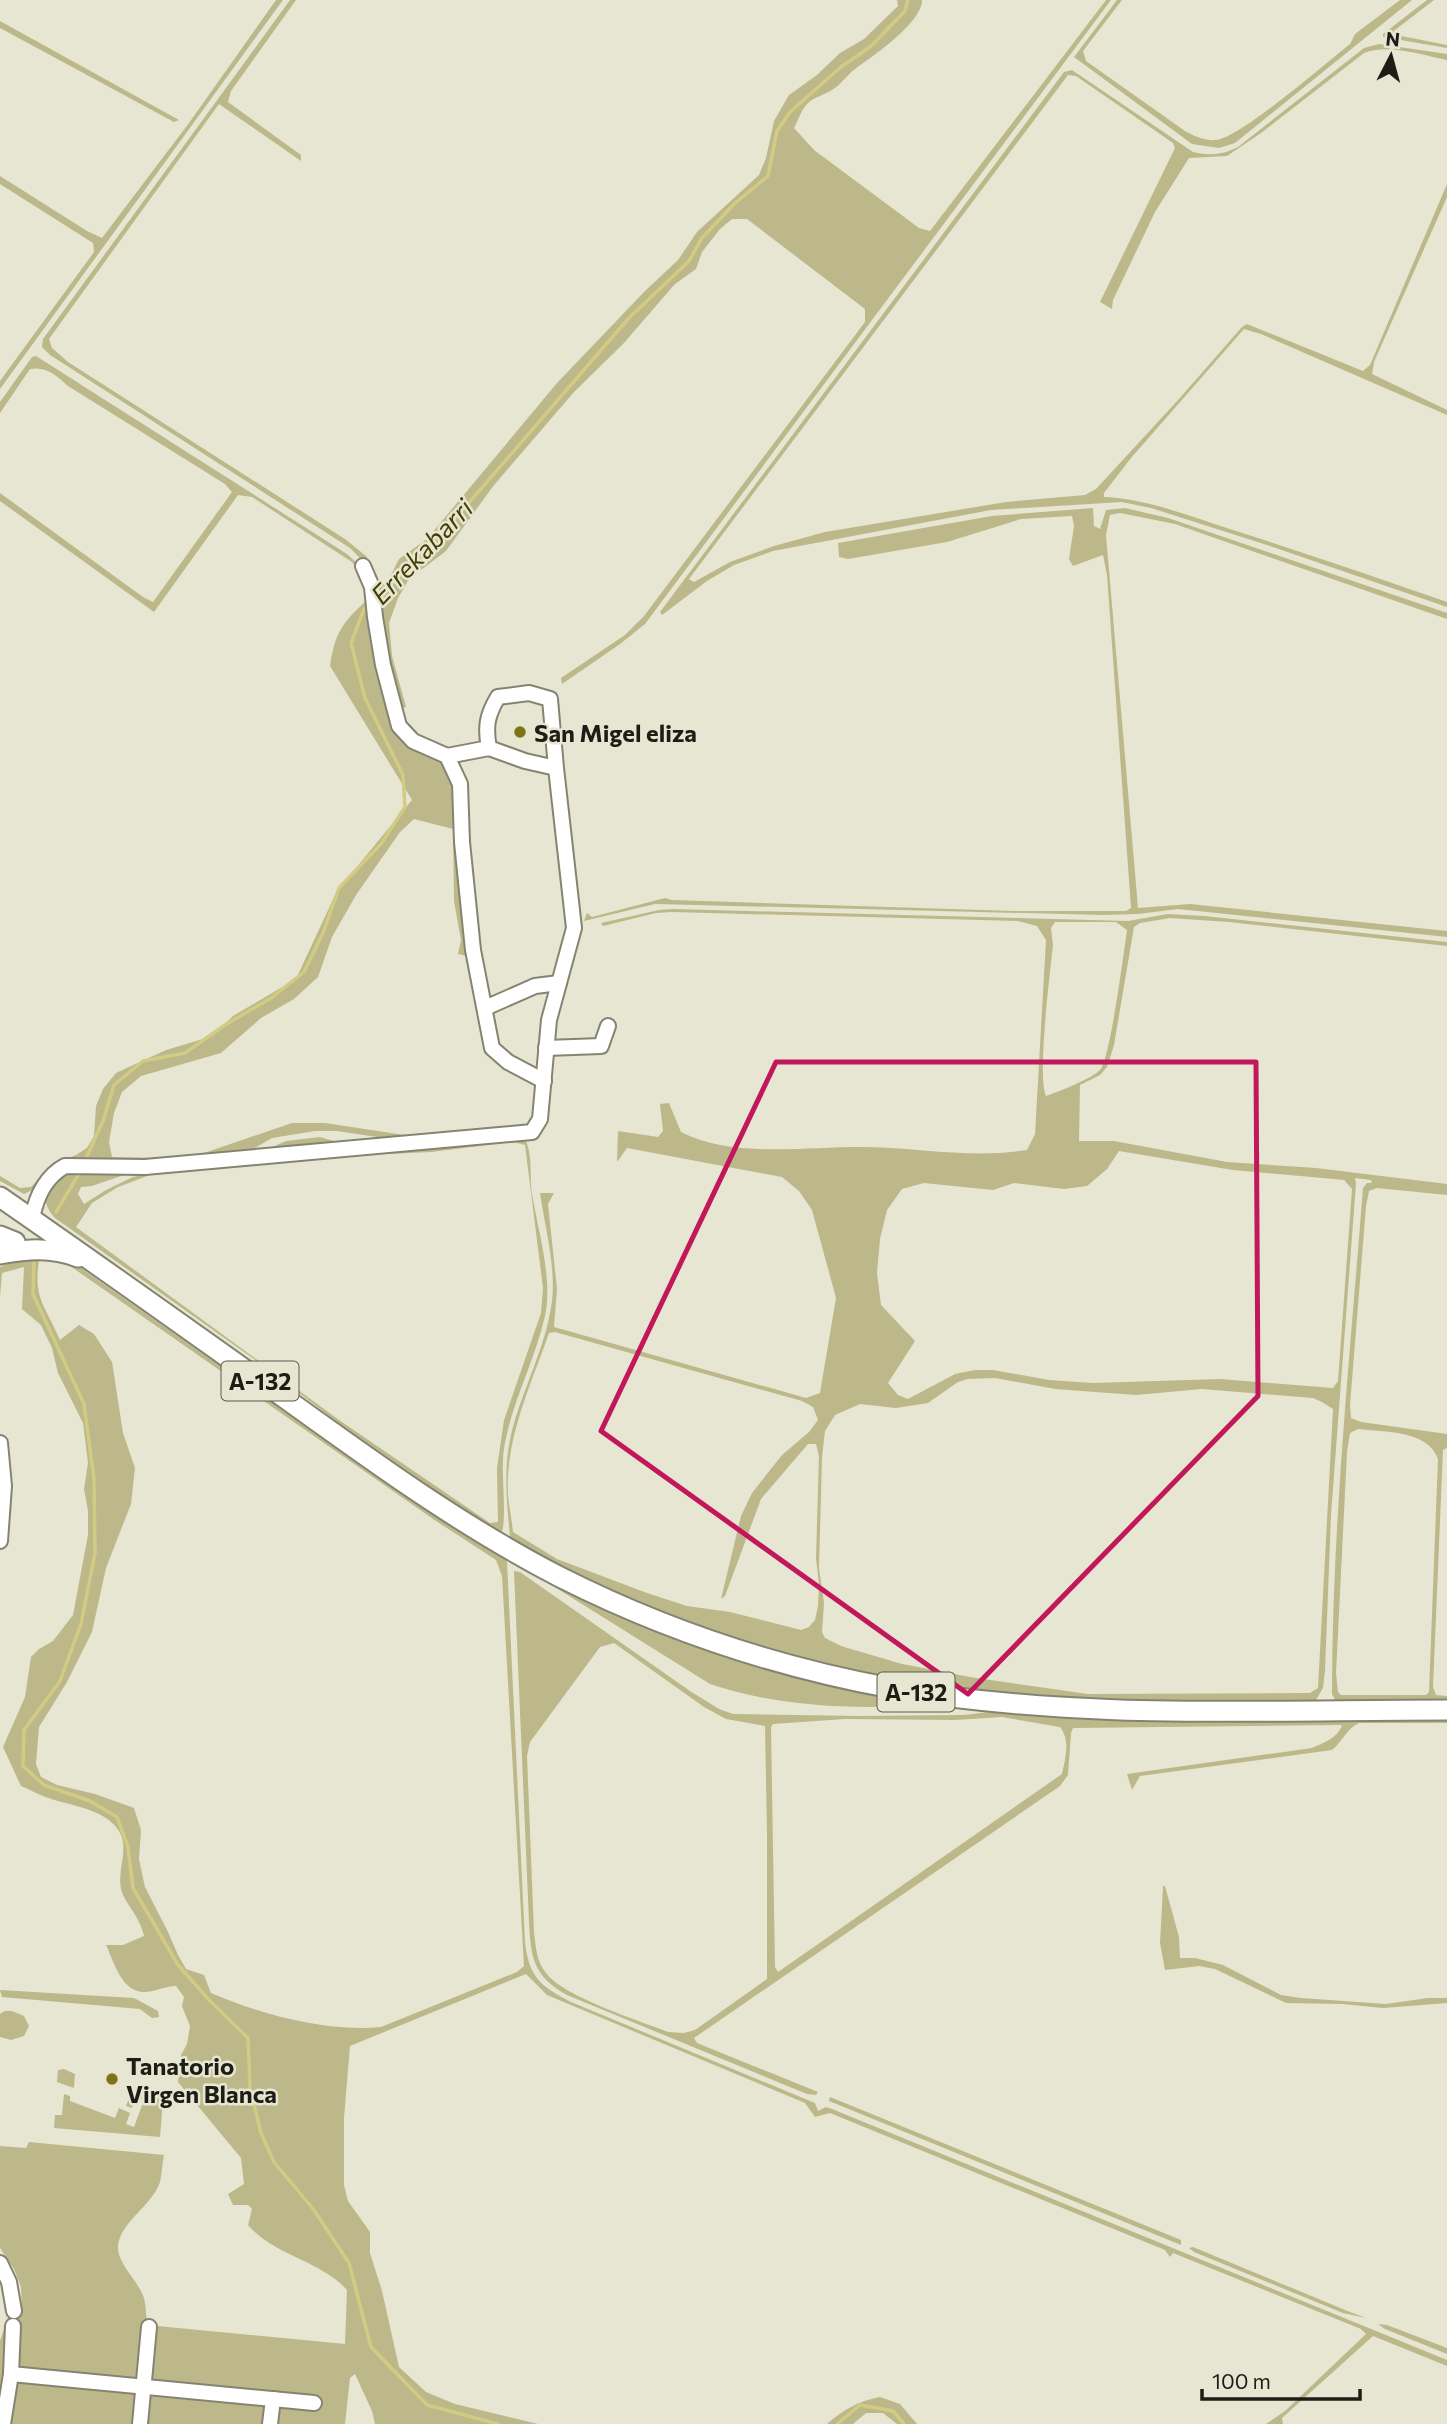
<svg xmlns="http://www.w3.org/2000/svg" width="1447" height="2424" font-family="Commissioner,sans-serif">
  <rect width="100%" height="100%" fill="#e7e6d2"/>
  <g fill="#bcb889" fill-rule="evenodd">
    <path d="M276,0H283L0,389V381L94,252L93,243L0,184V176L87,231L102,238L189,123Z"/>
    <path d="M290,0H296L231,91L228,102L301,155V161L219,104L49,339L52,348L68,362L345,539L366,556L380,583L386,585L399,559L427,539L557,383L645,291L678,260L697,232L759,175L766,158L774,121L789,95L817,75L840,53L864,39L898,6L897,0H922C922,23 873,56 855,69C848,74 842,83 835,88C826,95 815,96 807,104C801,110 798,121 794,128L814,150L919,228L930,231L1087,25L1106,0H1111L645,624L620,644L562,684L561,678L625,635L644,616L865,322V309L747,219H732L720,229L702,252L696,269L675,284L623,344L574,392L494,485L446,551L409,579L398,598L389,623L392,656L406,707L395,709L365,563L350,548L50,355L42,347L43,339Z"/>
    <path d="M1117,0H1122L1083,51L1086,61L1185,131C1194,136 1205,141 1216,140C1240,138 1326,63 1350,44L1355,34L1400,0H1412L1235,143L1219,148L1192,144L1074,57Z"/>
    <path d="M1427,0H1434L1395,30L1396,35L1447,45V48L1383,37V34Z"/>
    <path d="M0,21L179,120L174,122L0,28Z"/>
    <path d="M1379,44L1447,54V60C1422,55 1388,43 1364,53L1261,133L1227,156L1189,158L1155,212L1113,300L1112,309L1100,302L1175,148L1173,143L1076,76L1068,75L689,579L694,582L730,562L774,546L825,532L1006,502L1085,495L1096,489L1179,399L1242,327L1247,324L1363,371L1370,365L1447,184V197L1374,362L1372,374L1447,410V415L1261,334L1244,329L1131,458L1104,493V497C1149,499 1191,517 1233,530C1305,553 1376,577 1447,602V607L1267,545L1151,508L1122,502L991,510L773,551L734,565L707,581L662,615L660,612L1064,72L1072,70L1193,152C1211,156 1222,155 1238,147L1364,48Z"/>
    <path d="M36,356L347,554L358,564L368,581L393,726C427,750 445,755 458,799L471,957L458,954L461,940L454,901L453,829L414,819L400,832L356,895L332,937L318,977L294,999L261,1018L221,1053L141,1076L122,1092L114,1113L109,1142L112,1157L161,1158L204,1153L292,1123H325L411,1136L397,1140L337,1131H315L272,1138L248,1152L187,1160L93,1161L24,1194L0,1181V1176L20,1188L31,1187L53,1164L76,1155L87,1148L94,1136L96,1106L103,1089L116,1073L166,1050L213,1036L233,1016L296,979L337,891L412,800L330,666C335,633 342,623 366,601L363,577L352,562L252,497L238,495L154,612L0,501V493L143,597L153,602L232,492L225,484L68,386C57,376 47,366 30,369L0,413V402L32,357Z"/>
    <path d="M1093,508L1094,526L1100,529L1106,510L1125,508L1168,518L1447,613V619L1175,524L1120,513L1110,515L1106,535L1138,908L1190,904L1447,931V937L1178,909L1138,914L1104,915L655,904L584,921L587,913L592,917L665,898L672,900L1014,911H1126L1131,908L1107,575L1103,555L1073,566L1069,559L1074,526L1072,516L1021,519L947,542L848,559L839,557L838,543L992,516Z"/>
    <path d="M673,909L1128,921L1168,914L1204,916L1447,942V946L1229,922L1170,918L1140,923L1134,927L1114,1045L1107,1067L1100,1075L1080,1085L1079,1141H1114L1227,1162L1316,1168L1447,1184V1195L1377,1188L1369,1191L1366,1206L1350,1405L1351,1418L1361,1422L1447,1434V1448L1443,1450L1433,1687L1436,1695L1447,1696V1700H1335L1332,1694C1332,1525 1350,1356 1363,1188L1367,1183H1372L1371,1180L1355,1178L1356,1183L1331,1515L1325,1671L1323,1688L1316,1700C1224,1701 1131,1703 1039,1697C864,1685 660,1630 510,1537C507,1503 503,1469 511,1435C522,1389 546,1348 552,1301C556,1266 545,1228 540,1193H554L548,1204L557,1289L554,1327L806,1398L820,1393L836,1298L812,1210L799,1191L782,1177L627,1148L617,1162L618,1131L658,1137L663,1131L660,1104L669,1103L681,1132C733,1159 809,1146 866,1147C920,1148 974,1159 1027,1150L1035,1134L1046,940L1037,926L1018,921L672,912L656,913L603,926L601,923L659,910ZM1055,922H1116L1127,930C1124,951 1110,1060 1100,1070C1093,1078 1058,1092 1046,1096C1037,1075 1050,974 1053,945L1051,928ZM1119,1151L1233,1170L1344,1180L1352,1189L1338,1381L1333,1388L1220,1379L1093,1383L1049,1380L993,1370H975L955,1374L908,1399L898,1395L888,1383L915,1341L881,1305L877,1273L880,1239L887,1210L902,1189L924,1183L993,1190L1014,1183L1064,1189L1087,1186L1107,1169ZM555,1332L802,1401L813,1407L818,1420L809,1432L782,1455L752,1493L741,1516L721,1599L725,1596L761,1499L808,1444H816L819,1456L816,1558L819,1584L818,1606L815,1620L809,1627L801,1630L730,1612L687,1606L647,1593L557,1559L513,1532C512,1520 509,1507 508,1495C505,1438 531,1385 549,1333ZM995,1378L1055,1389L1136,1395L1202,1389L1313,1398L1322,1402L1333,1409L1318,1688L1310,1693L1088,1694L970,1677L902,1664L841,1646L825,1638L822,1632L824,1603L819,1568L822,1457L825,1431L835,1415L860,1404L896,1408L928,1403L958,1382L968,1379ZM1358,1429C1384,1432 1428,1430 1438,1459L1429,1692L1426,1695H1341L1338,1692L1336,1673L1347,1452L1350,1433Z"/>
    <path d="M523,1136C534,1152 529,1175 532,1194C538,1230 553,1279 545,1316C535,1361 511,1403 504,1449C500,1471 508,1519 501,1534L384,1458L268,1369L55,1218C47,1209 43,1201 48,1189C59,1160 103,1170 128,1170L127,1174L92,1186L81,1187L78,1194L84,1204L106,1190L133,1177L160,1170L287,1155L414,1149ZM513,1142L525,1145L543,1288L541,1313L504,1420L497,1468L498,1522L490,1523L339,1420L76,1227L92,1203L118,1187L150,1175L277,1159L431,1152Z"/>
    <path d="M320,1137L334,1141L328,1144L268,1149L286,1141Z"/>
    <path d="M40,1255C32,1298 44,1303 60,1340L79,1325L94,1334L112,1362L123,1433L135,1468L131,1504L106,1568L92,1632L67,1682L39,1727L36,1764L41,1777L57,1785L95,1794L134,1808L141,1830L139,1859L145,1887L168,1932L178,1955L186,1969L204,1975L211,1993C263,2015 324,2032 381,2027L517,1972L524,1966L502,1576L496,1560L433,1519L63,1261H71L378,1477L432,1513L504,1557L507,1562L525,1942C529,1977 540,1986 571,2002L815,2103L818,2111L826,2107L832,2109L1447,2360V2366L1373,2336L1282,2418L1283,2424H1266L1285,2411L1366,2334L1361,2329L1173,2253L1170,2257L1165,2250L830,2113L815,2117L805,2103L547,1995L526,1974L350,2046L344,2118V2185L348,2201L370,2232V2253L382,2291L399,2367L426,2392L455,2404L538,2424H375L372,2411L355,2374L350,2378L345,2424H0V2341L10,2311L22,2312L21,2287L14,2269L0,2248V2146L26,2148L29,2142L164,2155C162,2164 162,2174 160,2182C152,2206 122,2220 118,2245C116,2263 138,2280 144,2298C146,2306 146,2316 147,2325L345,2344L347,2290C320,2260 275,2256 248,2225L252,2209L248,2205H233L228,2194L244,2184L241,2158L178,2082L181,2055L187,2044L190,2026L182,2006L184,1997L176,1986C165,1986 152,1993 142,1992C121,1990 114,1962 106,1945H123L144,1936C140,1916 124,1903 121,1889C117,1871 128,1852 121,1835C110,1810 73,1806 51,1799C41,1796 31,1790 21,1786L3,1747L25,1697L31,1657L39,1649L53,1641L73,1615L88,1535V1511L84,1489L88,1463L83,1423L58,1373L52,1348L41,1325L22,1309L24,1267L2,1273L0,1297V1267L24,1256Z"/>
    <path d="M514,1571L520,1572L690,1691L719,1709L733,1714L862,1716L964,1715L989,1712L1107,1720L1447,1719V1723H1359C1345,1730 1344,1740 1332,1750L1140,1776L1132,1790L1127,1774L1312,1748C1323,1743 1338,1738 1342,1725L1073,1728L1071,1733L1068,1775L1060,1786L694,2038L697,2043L818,2092L816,2095L807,2094L567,1995C533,1976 531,1958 529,1922ZM614,1643L704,1707L726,1719L765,1726L767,1833V1979L695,2030L684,2033L668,2032C638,2020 564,1997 546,1973C536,1961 536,1946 534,1932L527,1756L530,1742L600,1647ZM1002,1717L1060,1727C1071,1741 1065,1759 1062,1774L778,1972L775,1967L771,1727L773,1724L845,1719L955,1720Z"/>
    <path d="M529,1571C582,1596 634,1623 689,1643C766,1672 846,1688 926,1704C858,1711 774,1706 710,1684Z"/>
    <path d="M1163,1886H1165L1179,1937L1180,1958H1195L1223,1965L1281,1995L1301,1998L1386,2004L1428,1998H1447V2003L1383,2008L1342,2004L1286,2003L1215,1969L1199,1966L1165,1970L1160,1943Z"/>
    <path d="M0,1990L134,1998L158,2011L159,2017L152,2018L140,2009L2,1997Z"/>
    <path d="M5,2011H12L24,2016L29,2026L24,2036L11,2040L0,2037V2014Z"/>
    <path d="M64,2069L75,2074L74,2088L57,2082L58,2070Z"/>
    <path d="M133,2089L163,2100L160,2137L54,2128L55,2115H62L64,2094L70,2096V2101L115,2118L119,2108L130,2113L126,2124L134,2127L144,2100L136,2097L132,2108L126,2106Z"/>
    <path d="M830,2097L1181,2240V2245L829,2101Z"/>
    <path d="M1193,2247L1350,2312L1366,2318L1343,2313L1194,2252L1189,2248Z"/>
    <path d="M1378,2324L1387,2325L1447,2348V2354L1385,2329Z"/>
    <path d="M880,2397L900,2404L917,2424H897L883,2413H866L853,2424H827C844,2409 859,2401 880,2397Z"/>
  </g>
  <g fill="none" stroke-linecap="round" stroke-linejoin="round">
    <g stroke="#d2cb83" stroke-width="3.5">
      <path d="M378,596L428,550L628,319L689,261L702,238L734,204L768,176L777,131L790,112L841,67L870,47L905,11L908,0"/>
      <path d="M87,1156L103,1121L114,1085L143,1061L185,1053L225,1025L271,998L304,972L323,933L339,888L381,844L405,807L403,775L365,698L351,643L364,609L370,604"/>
      <path d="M56,1212L80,1172"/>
      <path d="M34,1259L33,1294L84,1404L94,1479L95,1553L81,1624L60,1681L24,1730L23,1766L44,1785L90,1801L117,1817L128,1847L133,1888L178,1965L210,2001L248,2038L250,2088L261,2133L274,2162L314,2210L349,2263L371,2347L427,2405L498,2424"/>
      <path d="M837,2424L860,2405L893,2411L904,2424"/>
    </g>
    <g stroke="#858472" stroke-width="18">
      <g id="minor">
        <path d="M363,566L372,587L375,617L383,665L399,726L413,741L447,756"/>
        <path d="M489,748L447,756L460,784L462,842L473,950L492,1048L508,1062L544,1081"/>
        <path d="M485,1008L535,986L559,983"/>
        <path d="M546,1048L601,1046L608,1026"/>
        <path d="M32,1219C36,1197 45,1177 65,1166L145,1167L532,1132L540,1119L549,1020L574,928L556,768L550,699L529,693L498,697C487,715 485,727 489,748L525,761L556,768"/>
        <path d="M0,1443L4,1486L0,1541"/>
        <path d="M0,2263L9,2282L14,2311"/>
        <path d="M11,2374L314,2403"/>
        <path d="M3,2424L11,2374L13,2326"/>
        <path d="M140,2424L149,2327"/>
        <path d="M270,2424L273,2399"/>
      </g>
    </g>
    <g stroke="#858472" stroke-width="23">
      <g id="major">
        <path d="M0,1197C98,1265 195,1334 293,1404C379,1466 465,1528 560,1577C663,1629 777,1667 891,1688C1074,1720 1262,1710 1447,1710"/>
        <path d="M0,1236L15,1242"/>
        <path d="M0,1254C28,1249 51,1247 78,1257"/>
      </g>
    </g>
    <use href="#minor" stroke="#fff" stroke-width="14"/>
    <use href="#major" stroke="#fff" stroke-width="19"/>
  </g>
  <path fill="none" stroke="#c2185b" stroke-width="5" stroke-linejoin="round" d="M776,1062H1256L1258,1396L968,1694L601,1431Z"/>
  <g fill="#7d7417" stroke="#e7e6d2" stroke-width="2.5">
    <circle cx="520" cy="732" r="7"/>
    <circle cx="112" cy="2079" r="7"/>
  </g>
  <g text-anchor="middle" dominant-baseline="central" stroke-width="5" stroke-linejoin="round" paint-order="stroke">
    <g fill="#e7e6d2" stroke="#5a594e" stroke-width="2">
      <rect x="221.5" y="1361.5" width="77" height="39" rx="5"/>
      <rect x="877.5" y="1672.5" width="77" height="39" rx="5"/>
    </g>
    <g font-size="23" font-weight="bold" fill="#1d1d16">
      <text x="260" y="1381">A-132</text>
      <text x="916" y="1692">A-132</text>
    </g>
    <g font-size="24" font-weight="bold" fill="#1d1d16" stroke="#e7e6d2" text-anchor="start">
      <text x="534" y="732">San Migel eliza</text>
      <text x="126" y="2065">Tanatorio<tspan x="126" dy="28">Virgen Blanca</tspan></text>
    </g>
    <g font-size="26" font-style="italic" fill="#443e03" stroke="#e7e6d2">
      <text transform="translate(421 551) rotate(-46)">Errekabarri</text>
    </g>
  </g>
  <g transform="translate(1391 56) rotate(6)" stroke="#e7e6d2" stroke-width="5" paint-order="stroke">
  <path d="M0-5L12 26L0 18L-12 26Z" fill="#1d1d16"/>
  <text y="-10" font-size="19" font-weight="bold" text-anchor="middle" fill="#1d1d16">N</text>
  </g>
  <path d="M1202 2389v10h158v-10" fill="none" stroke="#1d1d16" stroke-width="3.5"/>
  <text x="1212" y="2389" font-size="21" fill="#1d1d16" stroke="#e7e6d2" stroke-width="5" paint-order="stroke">100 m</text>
</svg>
